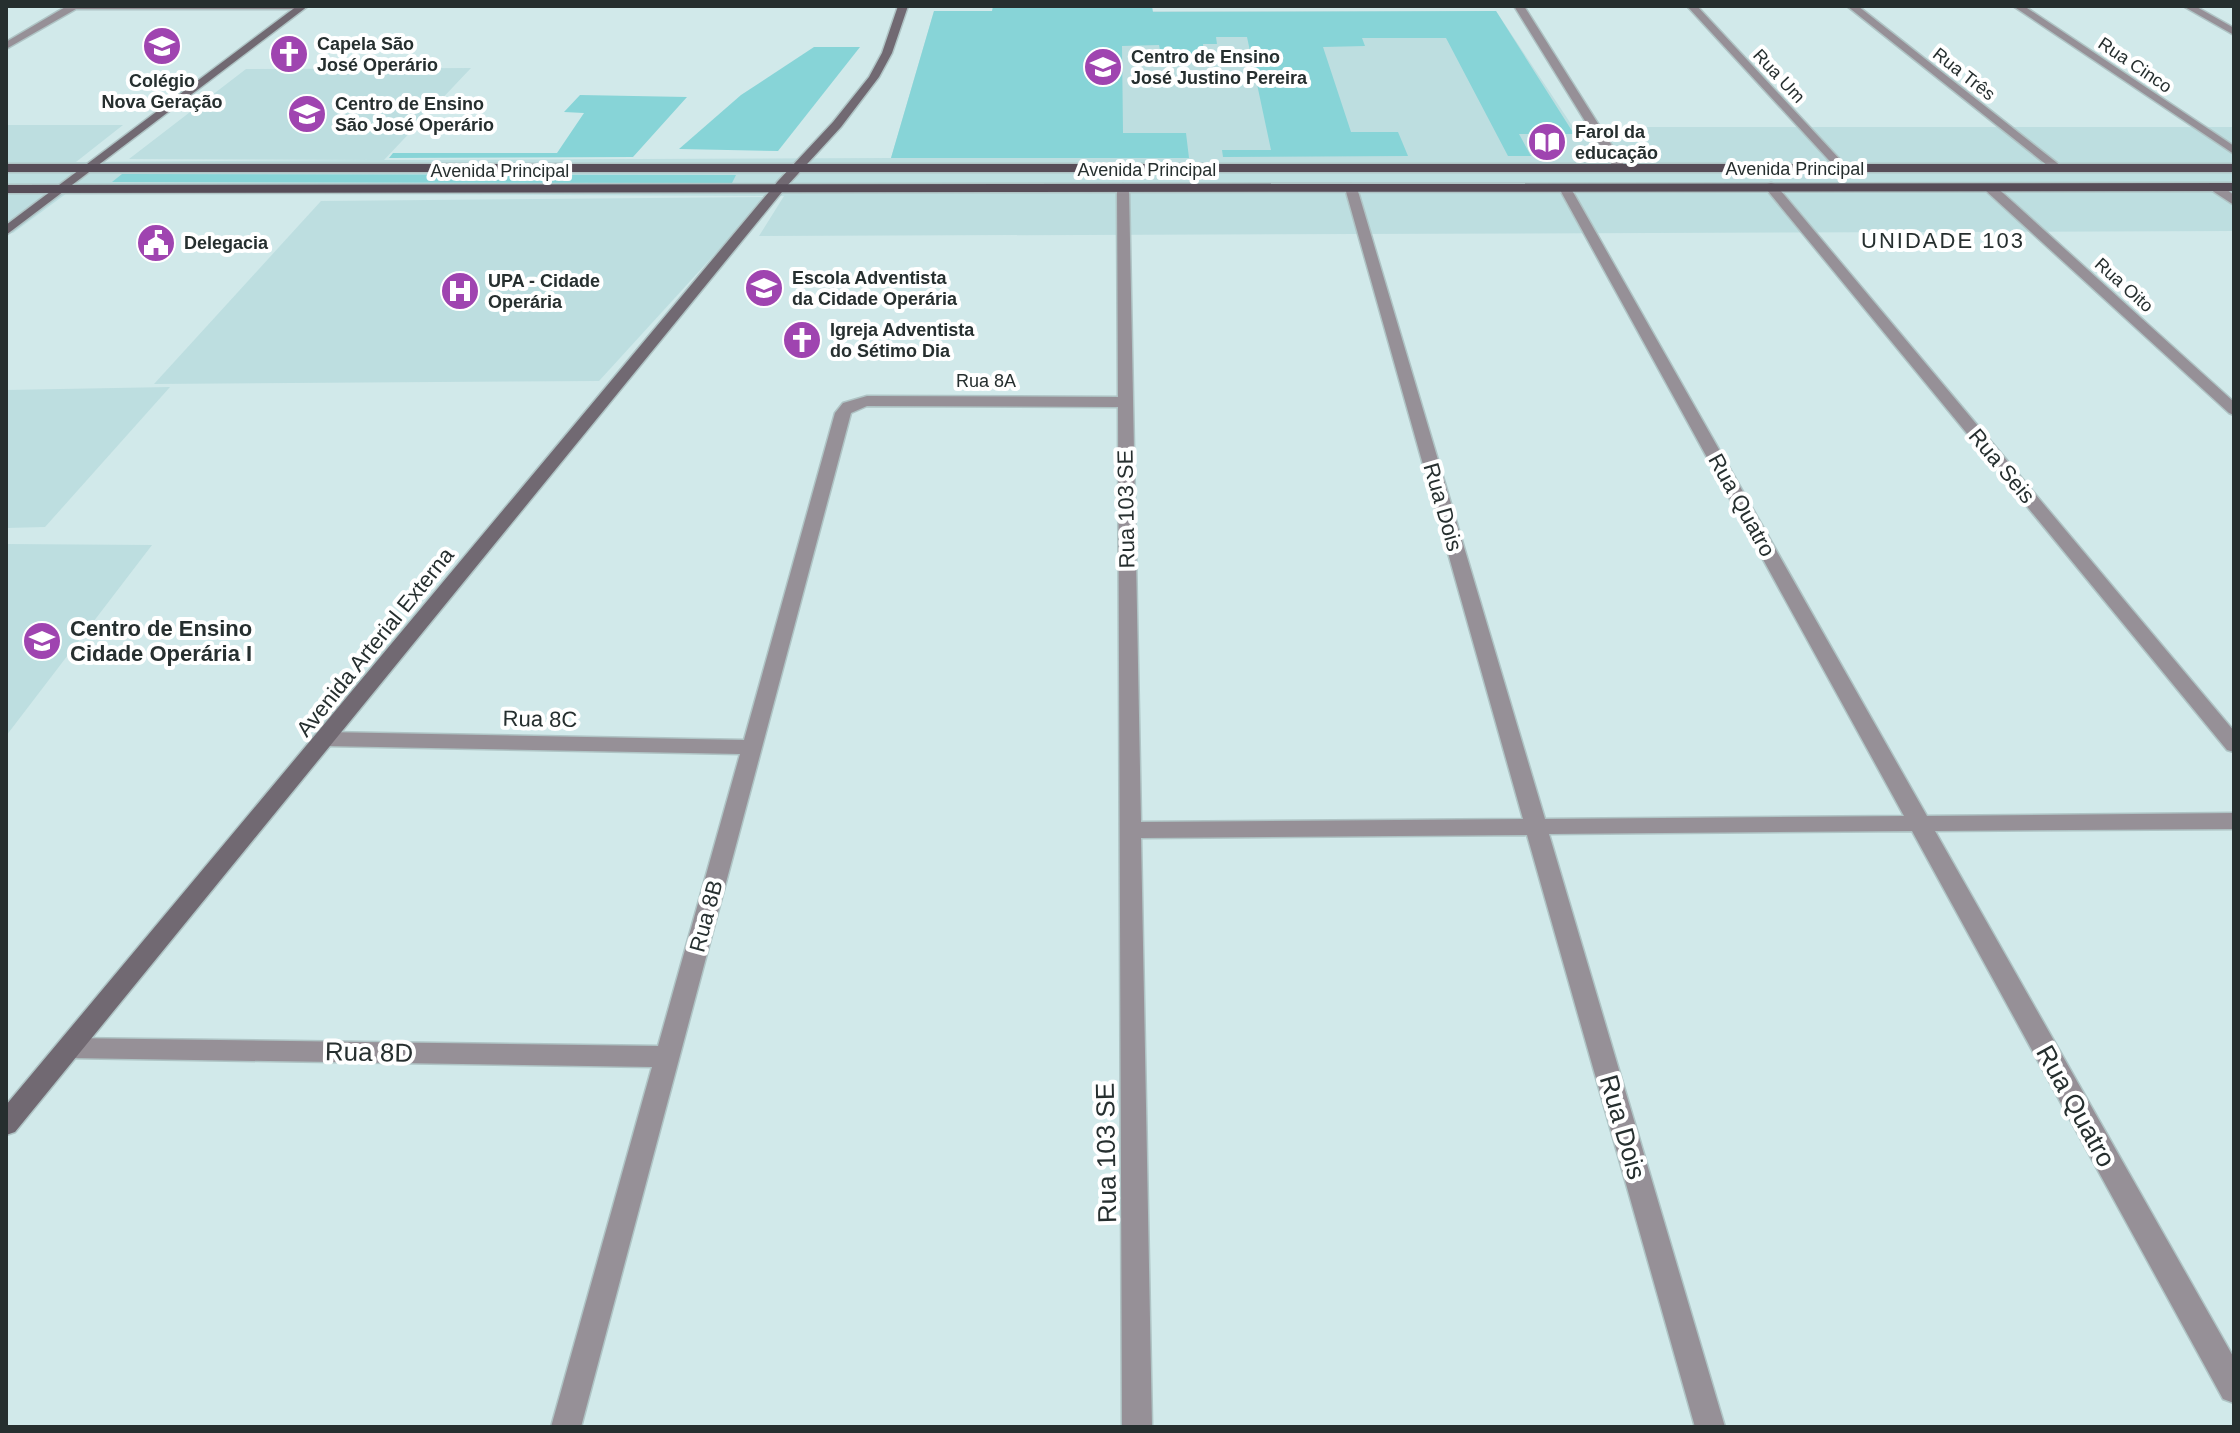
<svg xmlns="http://www.w3.org/2000/svg" width="2240" height="1433" font-family="Helvetica,sans-serif">
  <rect width="100%" height="100%" fill="#d1e9ea"/>
  <g fill="#bddee0">
    <path d="M934,11H1496L1573,127H2234V231L759,236L784,196L67,193L13,233L6,234V125H123L76,162L376,160L129,159L246,69L471,68L384,160L891,158Z"/>
    <path d="M767,197L599,381L154,384L321,201Z"/>
    <path d="M170,387L45,527L6,528V390Z"/>
    <path d="M6,544L152,545L6,736Z"/>
  </g>
  <g fill="#87d4d7">
    <path d="M993,6H1152L1153,12L1496,11L1574,134H1519L1531,156H1508L1446,38H1362L1365,46L1323,47L1351,132H1398L1408,156L1223,157L1222,150H1271L1247,37H1216L1217,44H1203L1204,54L1161,55L1159,45L1122,46L1123,133H1186L1189,158H891L934,11H992Z"/>
    <path d="M814,47H860L778,151L679,149L741,95Z"/>
    <path d="M580,95L687,97L633,157L389,158L393,153H557L584,113L564,112Z"/>
    <path d="M122,174L736,175L732,183L112,182Z"/>
  </g>
  <g fill="none" stroke-linecap="round" stroke-linejoin="round">
    <g stroke="#afc4c5" stroke-width="3">
      <g id="street">
        <path d="M67,6H308L303,9H76L6,49V42Z"/>
        <path d="M1514,6H1524L1626,168L1624,170L1614,168Z"/>
        <path d="M1687,6H1697L1846,166V170H1838Z"/>
        <path d="M1847,6H1858L2061,166V170H2053Z"/>
        <path d="M2013,6H2024L2234,146V154Z"/>
        <path d="M2183,6H2195L2234,28V35Z"/>
        <path d="M1771,183L1775,184L2234,731V752L2227,750L1767,190V184Z"/>
        <path d="M1123,184L1129,188L1141,822L1523,819L1345,188L1351,184L1357,188L1545,819L1904,816L1559,188L1569,185L1927,816L2234,813V829L1935,831L2234,1358V1403L2223,1399L1912,831L1549,834L1725,1427H1695L1527,835L1141,838L1152,1427H1122L1118,407L867,406L851,413L581,1427H551L652,1067L70,1058L61,1055L57,1048L61,1041L70,1038L658,1046L740,754L326,746L316,739L326,732L744,740L835,413L843,403L867,396L1118,397L1117,188Z"/>
        <path d="M1985,184H1993L2234,402V415L2229,413L1985,190Z"/>
        <path d="M2211,184H2219L2234,195V205L2211,190Z"/>
      </g>
    </g>
    <g stroke="#afc4c5" stroke-width="3">
      <g id="secondary">
        <path d="M297,6H308L6,235V225Z"/>
        <path d="M898,6H908L892,53L879,77L841,127L786,187L15,1132L6,1135V1105L778,181L833,122L869,77L882,53Z"/>
      </g>
    </g>
    <g stroke="#afc4c5" stroke-width="3">
      <g id="primary">
        <rect x="6" y="164" width="2228" height="8"/>
        <path d="M2234,183V191L6,193V185Z"/>
      </g>
    </g>
    <use href="#street" fill="#969097" fill-rule="evenodd"/>
    <use href="#secondary" fill="#716972" fill-rule="evenodd"/>
    <use href="#primary" fill="#574d58" fill-rule="evenodd"/>
  </g>
  <defs>
    <g id="school-disc" transform="scale(2)"><circle r="9.5" fill="#9f44b0" stroke="#fff"/><path d="M0-5L7-2L0 1L-7-2ZM-4 1L0 2.5L4 1V4Q0 6-4 4Z" fill="#fff"/></g>
    <g id="church-disc" transform="scale(2)"><circle r="9.5" fill="#9f44b0" stroke="#fff"/><path d="M-1.2-6h2.4v3.5h3.3v2.4h-3.3V6h-2.4V-.1h-3.3v-2.4h3.3Z" fill="#fff"/></g>
    <g id="library-disc" transform="scale(2)"><circle r="9.5" fill="#9f44b0" stroke="#fff"/><path d="M-6-4Q-3-5.5-.7-3.5V5Q-3 3-6 4ZM6-4Q3-5.5 .7-3.5V5Q3 3 6 4Z" fill="#fff"/></g>
    <g id="civic-disc" transform="scale(2)"><circle r="9.5" fill="#9f44b0" stroke="#fff"/><path d="M-.6-6.5H3V-4.5H.6V-3L4-1V1h2V6H-6V1h2V-1L-.6-3ZM-1.2 2.5V6h2.4V2.5Z" fill="#fff"/></g>
    <g id="hospital-disc" transform="scale(2)"><circle r="9.5" fill="#9f44b0" stroke="#fff"/><path d="M-5-5h3v3.5h4V-5h3V5h-3V1.5h-4V5h-3Z" fill="#fff"/></g>
  </defs>
  <g fill-rule="evenodd">
    <use href="#school-disc" x="162" y="46"/>
    <use href="#church-disc" x="289" y="54"/>
    <use href="#school-disc" x="1103" y="67"/>
    <use href="#school-disc" x="307" y="114"/>
    <use href="#library-disc" x="1547" y="142"/>
    <use href="#civic-disc" x="156" y="243"/>
    <use href="#school-disc" x="764" y="288"/>
    <use href="#hospital-disc" x="460" y="291"/>
    <use href="#church-disc" x="802" y="340"/>
    <use href="#school-disc" x="42" y="641"/>
  </g>
  <g text-anchor="middle" dominant-baseline="central" stroke-width="8" stroke-linejoin="round" paint-order="stroke">
    <g font-size="18" font-weight="bold" fill="#262f2f" stroke="#fff" text-anchor="start">
      <text x="317" y="44">Capela São<tspan x="317" dy="21">José Operário</tspan></text>
      <text x="1131" y="57">Centro de Ensino<tspan x="1131" dy="21">José Justino Pereira</tspan></text>
      <text x="162" y="81" text-anchor="middle">Colégio<tspan x="162" dy="21">Nova Geração</tspan></text>
      <text x="335" y="104">Centro de Ensino<tspan x="335" dy="21">São José Operário</tspan></text>
      <text x="1575" y="132">Farol da<tspan x="1575" dy="21">educação</tspan></text>
      <text x="184" y="243">Delegacia</text>
      <text x="792" y="278">Escola Adventista<tspan x="792" dy="21">da Cidade Operária</tspan></text>
      <text x="488" y="281">UPA - Cidade<tspan x="488" dy="21">Operária</tspan></text>
      <text x="830" y="330">Igreja Adventista<tspan x="830" dy="21">do Sétimo Dia</tspan></text>
    </g>
    <g font-size="18" fill="#262f2f" stroke="#fff">
      <text transform="translate(2135 65) rotate(34)">Rua Cinco</text>
      <text transform="translate(1964 74) rotate(38)">Rua Três</text>
      <text transform="translate(1779 76) rotate(47)">Rua Um</text>
      <text x="1795" y="169">Avenida Principal</text>
      <text x="1147" y="170">Avenida Principal</text>
      <text x="500" y="171">Avenida Principal</text>
      <text transform="translate(2124 285) rotate(42)">Rua Oito</text>
      <text x="986" y="381">Rua 8A</text>
    </g>
    <g font-size="22" letter-spacing="2" fill="#262f2f" stroke="#fff">
      <text x="1943" y="240">UNIDADE 103</text>
    </g>
    <g font-size="22" fill="#262f2f" stroke="#fff">
      <text transform="translate(2002 466) rotate(50)">Rua Seis</text>
      <text transform="translate(1742 505) rotate(61)">Rua Quatro</text>
      <text transform="translate(1443 507) rotate(74)">Rua Dois</text>
      <text transform="translate(1126 509) rotate(-91)">Rua 103 SE</text>
      <text transform="translate(375 642) rotate(-51)">Avenida Arterial Externa</text>
      <text transform="translate(540 719) rotate(1)">Rua 8C</text>
      <text transform="translate(706 916) rotate(-75)">Rua 8B</text>
    </g>
    <g font-size="22" font-weight="bold" fill="#262f2f" stroke="#fff" text-anchor="start">
      <text x="70" y="628">Centro de Ensino<tspan x="70" dy="25">Cidade Operária I</tspan></text>
    </g>
    <g font-size="26" fill="#262f2f" stroke="#fff">
      <text transform="translate(369 1052) rotate(1)">Rua 8D</text>
      <text transform="translate(2076 1106) rotate(61)">Rua Quatro</text>
      <text transform="translate(1623 1127) rotate(74)">Rua Dois</text>
      <text transform="translate(1106 1153) rotate(-91)">Rua 103 SE</text>
    </g>
  </g>
  <rect width="2240" height="1433" fill="none" stroke="#262f2f" stroke-width="16"/>
</svg>
